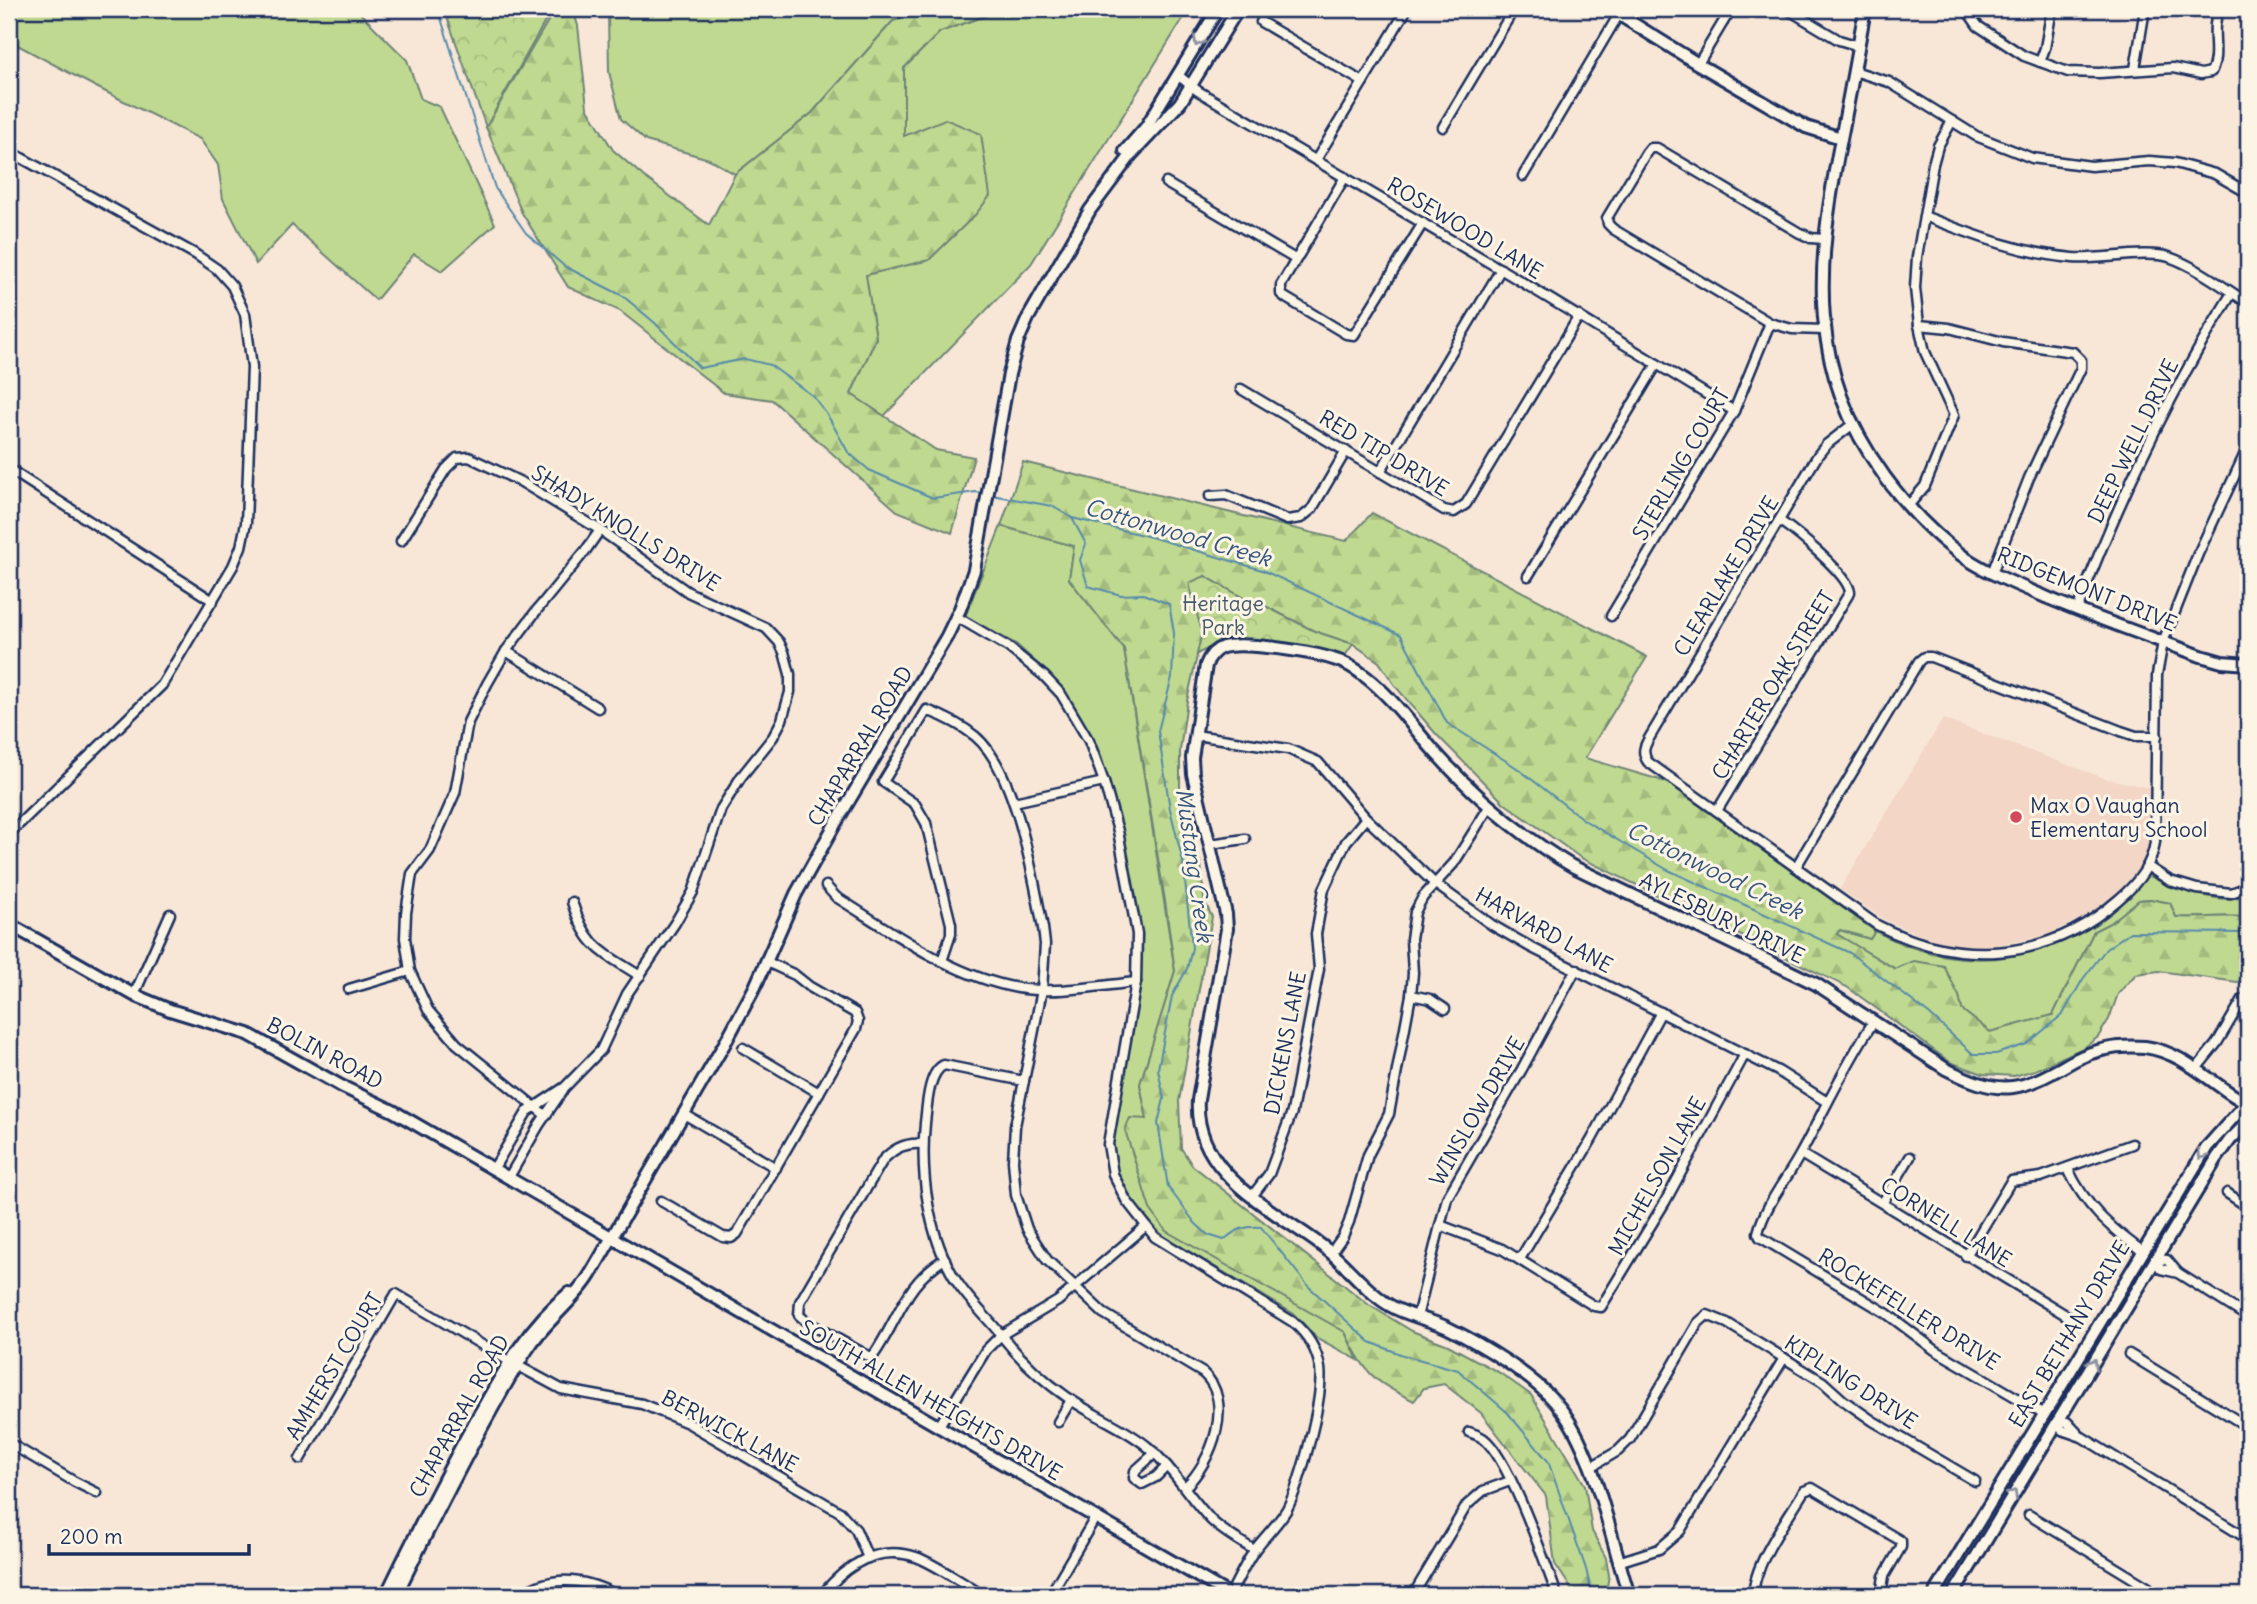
<svg xmlns="http://www.w3.org/2000/svg" width="2257" height="1604" font-family="Delius,sans-serif">
  <defs>
    <pattern id="forest-firs" width="22" height="20" patternUnits="userSpaceOnUse" patternTransform="scale(1.75)"><rect width="22" height="20" fill="#c0d990"/><path d="M5 1l3.5 6h-7zM16 11l3.5 6h-7z" fill="#a4bb7f"/></pattern>
    <pattern id="park-crowns" width="20" height="18" patternUnits="userSpaceOnUse" patternTransform="scale(1.75)"><rect width="20" height="18" fill="#c0d990"/><path d="M2 6a3 3 0 1 1 6 0M12 15a3 3 0 1 1 6 0" fill="none" stroke="#a4bb7f"/></pattern>
  </defs>
  <rect width="100%" height="100%" fill="#f8e7d7"/>
  <filter id="ink" filterUnits="userSpaceOnUse"><feTurbulence type="fractalNoise" baseFrequency=".0143" numOctaves="2"/><feDisplacementMap in="SourceGraphic" scale="14" xChannelSelector="R" yChannelSelector="G"/><feConvolveMatrix kernelMatrix="1 2 1 2 8 2 1 2 1" color-interpolation-filters="sRGB"/></filter>
  <g filter="url(#ink)">
    <path fill="#f3d6c6" d="M1943,719L2104,778L2151,788L2149,847L2139,869L2114,896L2091,914L2042,937L1994,946L1949,945L1923,936L1883,919L1840,889Z"/>
    <g fill="#c0d990" stroke="#6e8477" stroke-width="2">
      <path d="M9,9H356L407,60L421,99L440,107L495,224L442,271L414,254L376,300L292,225L256,264L223,199L218,165L200,139L94,86L12,42L9,45Z"/>
      <path d="M606,9H936L893,21L812,113L735,174L709,159L646,141L621,119L609,72L608,12Z"/>
      <path d="M997,9H1189L1031,264L884,416L851,394L876,338L865,274L929,260L904,136V68L940,32L987,15Z"/>
      <path d="M1001,526L1074,546L1069,579L1124,649L1175,971L1140,1084L1147,1119L1345,1332L1358,1360L1317,1338L1294,1314L1163,1236L1129,1199L1118,1174L1113,1144L1141,975L1135,892L1115,807L1101,755L1078,712L1053,678L1016,644L965,617Z"/>
      <path d="M2148,875C2167,887 2204,898 2227,899C2235,899 2240,895 2248,897V918C2225,914 2200,919 2176,917L2170,903L2150,899L2139,900L2112,922L2094,931L2053,1015L1990,1032L1962,1010L1959,996L1896,969L1836,934L1840,930L1870,939L1875,931C1888,937 1900,944 1914,948C2003,977 2089,945 2148,875Z"/>
    </g>
    <g fill="url(#forest-firs)" stroke="#6e8477" stroke-width="2">
      <path d="M555,9H573L578,26L587,107L613,150L643,176L709,225L735,174L812,113L893,21L936,9H997L987,15L940,32L904,68V136L945,119L981,134L990,196L975,215L929,260L866,275L876,338L851,394L936,450L974,457L952,533L897,511L772,400L724,393L620,311L568,287L522,213L486,127Z"/>
      <path d="M1023,462L1346,541L1372,513L1647,657L1585,758L1667,782L1875,931L1870,939L1840,930L1837,934L1895,969L1914,961L1944,966L1959,996L1962,1010L1990,1032L2053,1015L2094,931L2112,922L2139,900L2150,899L2170,903L2176,917C2200,919 2225,914 2248,918V978L2237,982L2159,971L2136,974L2118,994L2109,1019L2098,1037L2085,1047L2035,1070L2014,1076L1983,1074L1950,1062L1847,987L1581,858L1504,803L1436,734L1396,687L1379,662L1353,644L1314,631L1267,607L1254,604L1205,576L1202,633L1187,701L1180,750V789L1192,842L1201,864L1204,900L1212,917L1179,1101L1181,1148L1192,1165L1369,1305L1412,1331L1448,1345L1500,1373L1531,1395L1585,1485L1592,1531L1606,1558L1609,1575L1606,1592L1608,1595H1574L1569,1585L1555,1564L1546,1496L1481,1413L1444,1384L1424,1388L1414,1401C1373,1381 1365,1374 1345,1332L1166,1231L1150,1209L1125,1130L1130,1118L1147,1119L1140,1084L1175,971L1165,901L1124,649L1069,579L1074,546L1001,526Z"/>
    </g>
    <g fill="url(#park-crowns)" stroke="#6e8477" stroke-width="2">
      <path d="M444,9H552L486,127Z"/>
      <path d="M1205,576L1254,604L1267,607L1314,631L1353,644L1345,656L1234,639L1219,643L1197,654L1202,633L1189,583Z"/>
    </g>
    <g fill="none" stroke-linecap="round" stroke-linejoin="round">
      <g stroke="#568aab" stroke-width="2">
        <path d="M438,9L495,188L526,233L564,266L623,296L655,323L700,368L745,359L770,365L813,396L828,416L848,452L869,470L933,498L976,492L983,493"/>
        <path d="M992,495L1052,506L1072,518L1151,537L1262,570L1401,635L1447,723L1517,768L1584,820L1666,869L1850,953L1929,1014L1973,1054H1996L2027,1044L2063,1014L2083,979L2106,949L2130,932L2248,933"/>
        <path d="M1072,518L1086,544L1080,560L1088,586L1121,595L1143,594L1169,604L1174,633L1172,677L1158,731L1170,809L1183,862L1192,948L1187,969L1172,996L1158,1069L1164,1099L1158,1123L1168,1187L1195,1223L1208,1235L1224,1240C1236,1229 1245,1226 1261,1227L1308,1286L1370,1342L1403,1355L1458,1370L1507,1412L1548,1461L1586,1569L1592,1595"/>
      </g>
      <g stroke="#1b2f5e" stroke-width="13">
        <g id="street">
          <path d="M1787,9L1839,40L1859,46"/>
          <path d="M1966,9L1978,26L2024,56L2068,72L2099,73L2173,68L2201,74L2211,72C2221,53 2209,31 2219,9"/>
          <path d="M1261,22L1363,82"/>
          <path d="M2040,62L2045,48L2052,9"/>
          <path d="M1698,64L1731,9"/>
          <path d="M2135,69L2145,9"/>
          <path d="M1854,71L1889,82L1976,136L2032,158L2091,166L2149,161L2175,163L2215,174L2248,193"/>
          <path d="M1179,76L1198,91L1507,273L1734,411"/>
          <path d="M1443,127L1514,9"/>
          <path d="M9,151L195,254L217,269L232,286L245,314L252,367L246,523L241,547L233,566L162,685L9,834"/>
          <path d="M1316,160L1407,9"/>
          <path d="M1523,176L1622,9"/>
          <path d="M1345,177L1281,285V294L1286,298L1346,334L1354,335L1423,223"/>
          <path d="M1166,183L1295,259"/>
          <path d="M1924,216C1974,235 2018,253 2073,258C2100,260 2146,250 2169,257C2197,267 2223,287 2248,303"/>
          <path d="M1824,239L1811,238L1798,232L1657,148H1650L1646,153L1607,218L1608,224L1613,229L1770,323L1792,329L1824,330"/>
          <path d="M1919,325L1949,328L2003,342L2073,352L2081,360V368L2029,478L1992,573"/>
          <path d="M1241,389L1444,510L1454,512L1466,504L1579,316"/>
          <path d="M1853,424L1826,445L1818,455L1654,730C1648,741 1639,750 1648,762L1877,925C1959,967 2047,962 2118,900C2136,885 2152,866 2155,842L2157,675L2163,642L2198,554L2248,447"/>
          <path d="M9,469L213,601"/>
          <path d="M1380,472L1501,269"/>
          <path d="M1210,496L1226,495L1287,520L1301,518L1312,509L1346,451"/>
          <path d="M1908,506L1925,486L1954,415L1925,352L1919,325L1915,288L1917,257L1933,164L1938,146L1952,121"/>
          <path d="M401,541L446,469L457,458L469,457L523,483L600,530L688,592L766,628L779,642L784,652L790,674V692L782,720L773,737L741,777L721,809L693,892L675,923L627,994L601,1050L565,1087L527,1112L494,1168"/>
          <path d="M1528,576L1657,364"/>
          <path d="M2077,610C2120,497 2168,395 2232,293"/>
          <path d="M1611,616L1734,411L1770,323"/>
          <path d="M957,617L1008,647L1044,676L1061,694L1089,741L1104,782L1118,831L1137,934L1136,982L1108,1144L1113,1174L1126,1200L1155,1237L1293,1322C1307,1334 1317,1349 1320,1368C1324,1397 1301,1482 1287,1509C1279,1523 1266,1535 1256,1548C1246,1562 1238,1579 1230,1595"/>
          <path d="M506,651L598,708"/>
          <path d="M1195,735L1288,749L1318,762L1366,818L1434,883L1492,925L1532,948L1778,1071L1827,1102"/>
          <path d="M1014,802L1104,782"/>
          <path d="M1717,811L1850,592C1848,574 1796,532 1780,521"/>
          <path d="M1210,844L1245,839"/>
          <path d="M2147,866L2170,881L2197,889L2231,893L2242,889L2248,881"/>
          <path d="M1796,867L1919,661L1924,657H1931L2121,731L2136,736H2157"/>
          <path d="M826,886L836,897C893,932 951,976 1018,988C1056,994 1098,986 1136,982"/>
          <path d="M572,902C587,948 601,951 640,976"/>
          <path d="M942,961L951,934V924L926,823L915,804L883,782L927,710C945,717 960,724 975,736C1016,770 1033,876 1043,928L1045,944L1042,990L1015,1126L1013,1161L1016,1195L1027,1229L1047,1260L1103,1313L1203,1373C1235,1401 1212,1462 1185,1487"/>
          <path d="M349,989L410,971"/>
          <path d="M134,995L170,914"/>
          <path d="M1411,995L1430,999L1445,1009"/>
          <path d="M1874,1021C1846,1063 1825,1109 1801,1153C1787,1179 1765,1205 1758,1233L1760,1237L1886,1313L1935,1350L2043,1413"/>
          <path d="M743,1048L819,1093"/>
          <path d="M2196,1069L2217,1043L2243,999"/>
          <path d="M1024,1081L944,1065C928,1072 927,1107 925,1123C920,1175 928,1237 957,1282C970,1302 987,1317 1001,1335C1020,1359 1042,1380 1067,1397C1093,1416 1124,1427 1148,1447C1173,1468 1189,1497 1211,1520C1223,1532 1240,1541 1254,1550"/>
          <path d="M684,1114L776,1168"/>
          <path d="M545,1115L457,1044L428,1010L410,971L405,938L406,913L412,874L430,850L455,793L468,722L487,684L506,651L537,610L586,550L600,530"/>
          <path d="M923,1144C906,1142 894,1148 883,1160L800,1302L799,1315L807,1322L870,1357L873,1356C898,1321 905,1282 945,1259"/>
          <path d="M1801,1154L2074,1320"/>
          <path d="M2068,1169C2086,1207 2108,1226 2142,1251"/>
          <path d="M509,1177L539,1125L563,1090"/>
          <path d="M2227,1193L2248,1207"/>
          <path d="M1253,1195L1269,1174L1292,1112L1319,969L1316,934L1324,889L1346,842L1366,818"/>
          <path d="M661,1201L723,1237L731,1238L737,1234L856,1029L858,1021L855,1013L810,987L795,975L767,962"/>
          <path d="M1883,1202L1910,1157"/>
          <path d="M1440,1225L1502,1249L1594,1306L1601,1307L1665,1202L1745,1054"/>
          <path d="M1331,1253L1343,1236L1349,1222L1368,1155L1389,1114L1411,995L1413,973L1411,939L1415,912L1423,897L1454,863L1489,807"/>
          <path d="M1966,1256L2011,1181L2041,1177L2132,1144"/>
          <path d="M1520,1259L1592,1139L1661,1012"/>
          <path d="M2155,1259L2161,1269L2178,1273L2248,1317"/>
          <path d="M2155,1259L2167,1260L2178,1273"/>
          <path d="M1417,1317L1447,1198L1522,1069L1576,969"/>
          <path d="M2129,1354L2248,1427"/>
          <path d="M2057,1421L2062,1430L2082,1437L2248,1539"/>
          <path d="M2057,1421L2067,1422L2079,1435"/>
          <path d="M1058,1422L1071,1400"/>
          <path d="M939,1426L986,1350L1001,1335L1058,1301L1145,1227"/>
          <path d="M1469,1432C1474,1434 1480,1436 1484,1439C1509,1458 1545,1563 1557,1595"/>
          <path d="M9,1443L75,1482L97,1493"/>
          <path d="M1155,1453L1135,1471L1134,1478L1142,1484L1156,1477L1167,1466"/>
          <path d="M300,1459L396,1294L509,1361L561,1389L642,1404L688,1423L840,1512L856,1530L868,1558"/>
          <path d="M1591,1467L1618,1451L1630,1439L1698,1323L1707,1315L1727,1323L1823,1382L1843,1400L1873,1421L1975,1481"/>
          <path d="M2029,1515L2149,1588L2153,1595"/>
          <path d="M1618,1562L1659,1549L1680,1531L1784,1358"/>
          <path d="M521,1595C552,1574 584,1578 616,1595"/>
          <path d="M822,1595C845,1566 877,1544 916,1557C934,1563 965,1585 983,1595"/>
          <path d="M1050,1595L1095,1518"/>
          <path d="M1413,1595L1467,1505L1483,1491L1510,1481"/>
          <path d="M1754,1595C1751,1568 1789,1516 1804,1491L1812,1488L1901,1541V1547L1884,1576L1881,1595"/>
          <path d="M2248,1595V1587"/>
        </g>
      </g>
      <g stroke="#1b2f5e" stroke-width="16">
        <g id="secondary">
          <path d="M1610,9L1698,64L1806,127L1841,138"/>
          <path d="M1865,9C1857,54 1849,99 1840,144C1816,269 1806,368 1885,477C1908,508 1935,537 1967,559C1992,575 2020,586 2048,598C2098,619 2150,637 2201,656L2222,662L2248,664"/>
          <path d="M2246,9L2248,10"/>
          <path d="M1125,151L1146,127L1218,9"/>
          <path d="M9,924L134,995L170,1010L248,1034L341,1086L393,1111L1230,1595"/>
          <path d="M386,1595C416,1534 446,1472 480,1413C506,1367 528,1327 569,1293"/>
          <path d="M396,1595C425,1536 455,1476 487,1418C501,1393 514,1368 531,1344C548,1319 574,1301 590,1275L725,1043L755,987L796,894L834,826L947,636L960,609L974,570L1009,374L1018,341L1028,318L1090,210L1131,155L1180,103L1238,9"/>
          <path d="M1629,1595C1610,1538 1595,1448 1556,1403C1531,1374 1483,1345 1448,1328C1429,1319 1407,1316 1389,1305C1366,1291 1350,1269 1330,1252C1279,1211 1193,1177 1198,1100L1227,929L1226,914L1193,774L1192,758L1206,665C1209,657 1214,650 1223,647C1243,641 1312,652 1333,659C1345,662 1356,669 1366,677C1392,697 1412,726 1434,751C1475,797 1520,835 1572,866L1816,984L1946,1069C1966,1079 1989,1090 2013,1087C2036,1084 2056,1070 2077,1059C2098,1048 2122,1045 2145,1047C2187,1053 2212,1086 2248,1104"/>
          <path d="M1934,1595L2207,1147L2248,1101"/>
          <path d="M1953,1595L2217,1158L2230,1140L2248,1122"/>
        </g>
      </g>
      <use href="#street" stroke="#fcf5e5" stroke-width="8"/>
      <use href="#secondary" stroke="#fcf5e5" stroke-width="10"/>
    </g>
    <defs><path id="oneway-chevron" d="M-2-3.5L2.5 0L-2 3.5" fill="none" stroke-width="1.6" stroke-linecap="round" stroke-linejoin="round" transform="scale(1.75)"/></defs>
    <g stroke="#8c92a2">
      <use href="#oneway-chevron" transform="translate(1198 42) rotate(120)"/>
      <use href="#oneway-chevron" transform="translate(2202 1155) rotate(123)"/>
      <use href="#oneway-chevron" transform="translate(2093 1363) rotate(-59)"/>
      <use href="#oneway-chevron" transform="translate(2013 1494) rotate(-59)"/>
    </g>
  </g>
  <circle fill="#d1495b" stroke="#fcf5e5" stroke-width="2.5" cx="2016" cy="817" r="7"/>
  <g text-anchor="middle" dominant-baseline="central" stroke-width="6" stroke-linejoin="round" paint-order="stroke">
    <g font-size="21" fill="#1b2f5e" stroke="#fcf5e5">
      <text transform="translate(1465 228) rotate(31)">ROSEWOOD LANE</text>
      <text transform="translate(2133 441) rotate(-64)">DEEP WELL DRIVE</text>
      <text transform="translate(1384 453) rotate(31)">RED TIP DRIVE</text>
      <text transform="translate(1681 464) rotate(-60)">STERLING COURT</text>
      <text transform="translate(626 528) rotate(32)">SHADY KNOLLS DRIVE</text>
      <text transform="translate(1726 576) rotate(-59)">CLEARLAKE DRIVE</text>
      <text transform="translate(2087 589) rotate(22)">RIDGEMONT DRIVE</text>
      <text transform="translate(1773 685) rotate(-59)">CHARTER OAK STREET</text>
      <text transform="translate(860 746) rotate(-59)">CHAPARRAL ROAD</text>
      <text transform="translate(1722 918) rotate(26)">AYLESBURY DRIVE</text>
      <text transform="translate(1544 930) rotate(29)">HARVARD LANE</text>
      <text transform="translate(1285 1043) rotate(-79)">DICKENS LANE</text>
      <text transform="translate(325 1053) rotate(28)">BOLIN ROAD</text>
      <text transform="translate(1477 1111) rotate(-60)">WINSLOW DRIVE</text>
      <text transform="translate(1657 1176) rotate(-61)">MICHELSON LANE</text>
      <text transform="translate(1946 1222) rotate(32)">CORNELL LANE</text>
      <text transform="translate(1909 1309) rotate(32)">ROCKEFELLER DRIVE</text>
      <text transform="translate(2069 1334) rotate(-59)">EAST BETHANY DRIVE</text>
      <text transform="translate(334 1366) rotate(-59)">AMHERST COURT</text>
      <text transform="translate(1851 1382) rotate(33)">KIPLING DRIVE</text>
      <text transform="translate(931 1400) rotate(30)">SOUTH ALLEN HEIGHTS DRIVE</text>
      <text transform="translate(459 1416) rotate(-61)">CHAPARRAL ROAD</text>
      <text transform="translate(730 1431) rotate(28)">BERWICK LANE</text>
    </g>
    <g font-size="21" fill="#445a6a" stroke="#fcf5e5">
      <text x="1223" y="603">Heritage<tspan x="1223" dy="24">Park</tspan></text>
    </g>
    <g font-size="21" fill="#1b2f5e" stroke="#fcf5e5" text-anchor="start">
      <text x="2030" y="805">Max O Vaughan<tspan x="2030" dy="24">Elementary School</tspan></text>
    </g>
    <g font-size="23" font-style="italic" fill="#34557e" stroke="#fcf5e5">
      <text transform="translate(1178 532) rotate(16)">Cottonwood Creek</text>
      <text transform="translate(1195 865) rotate(82)">Mustang Creek</text>
      <text transform="translate(1715 870) rotate(26)">Cottonwood Creek</text>
    </g>
  </g>
  <rect width="2257" height="1604" fill="none" stroke="#fcf5e5" stroke-width="35"/>
  <rect x="18" y="18" width="2222" height="1569" fill="none" stroke="#1b2f5e" stroke-width="2.5" filter="url(#ink)"/>
  <path d="M49 1544v10h200v-10" fill="none" stroke="#1b2f5e" stroke-width="3.5"/>
  <text x="60" y="1544" font-size="21" fill="#1b2f5e" stroke="#fcf5e5" stroke-width="5" paint-order="stroke">200 m</text>
</svg>
